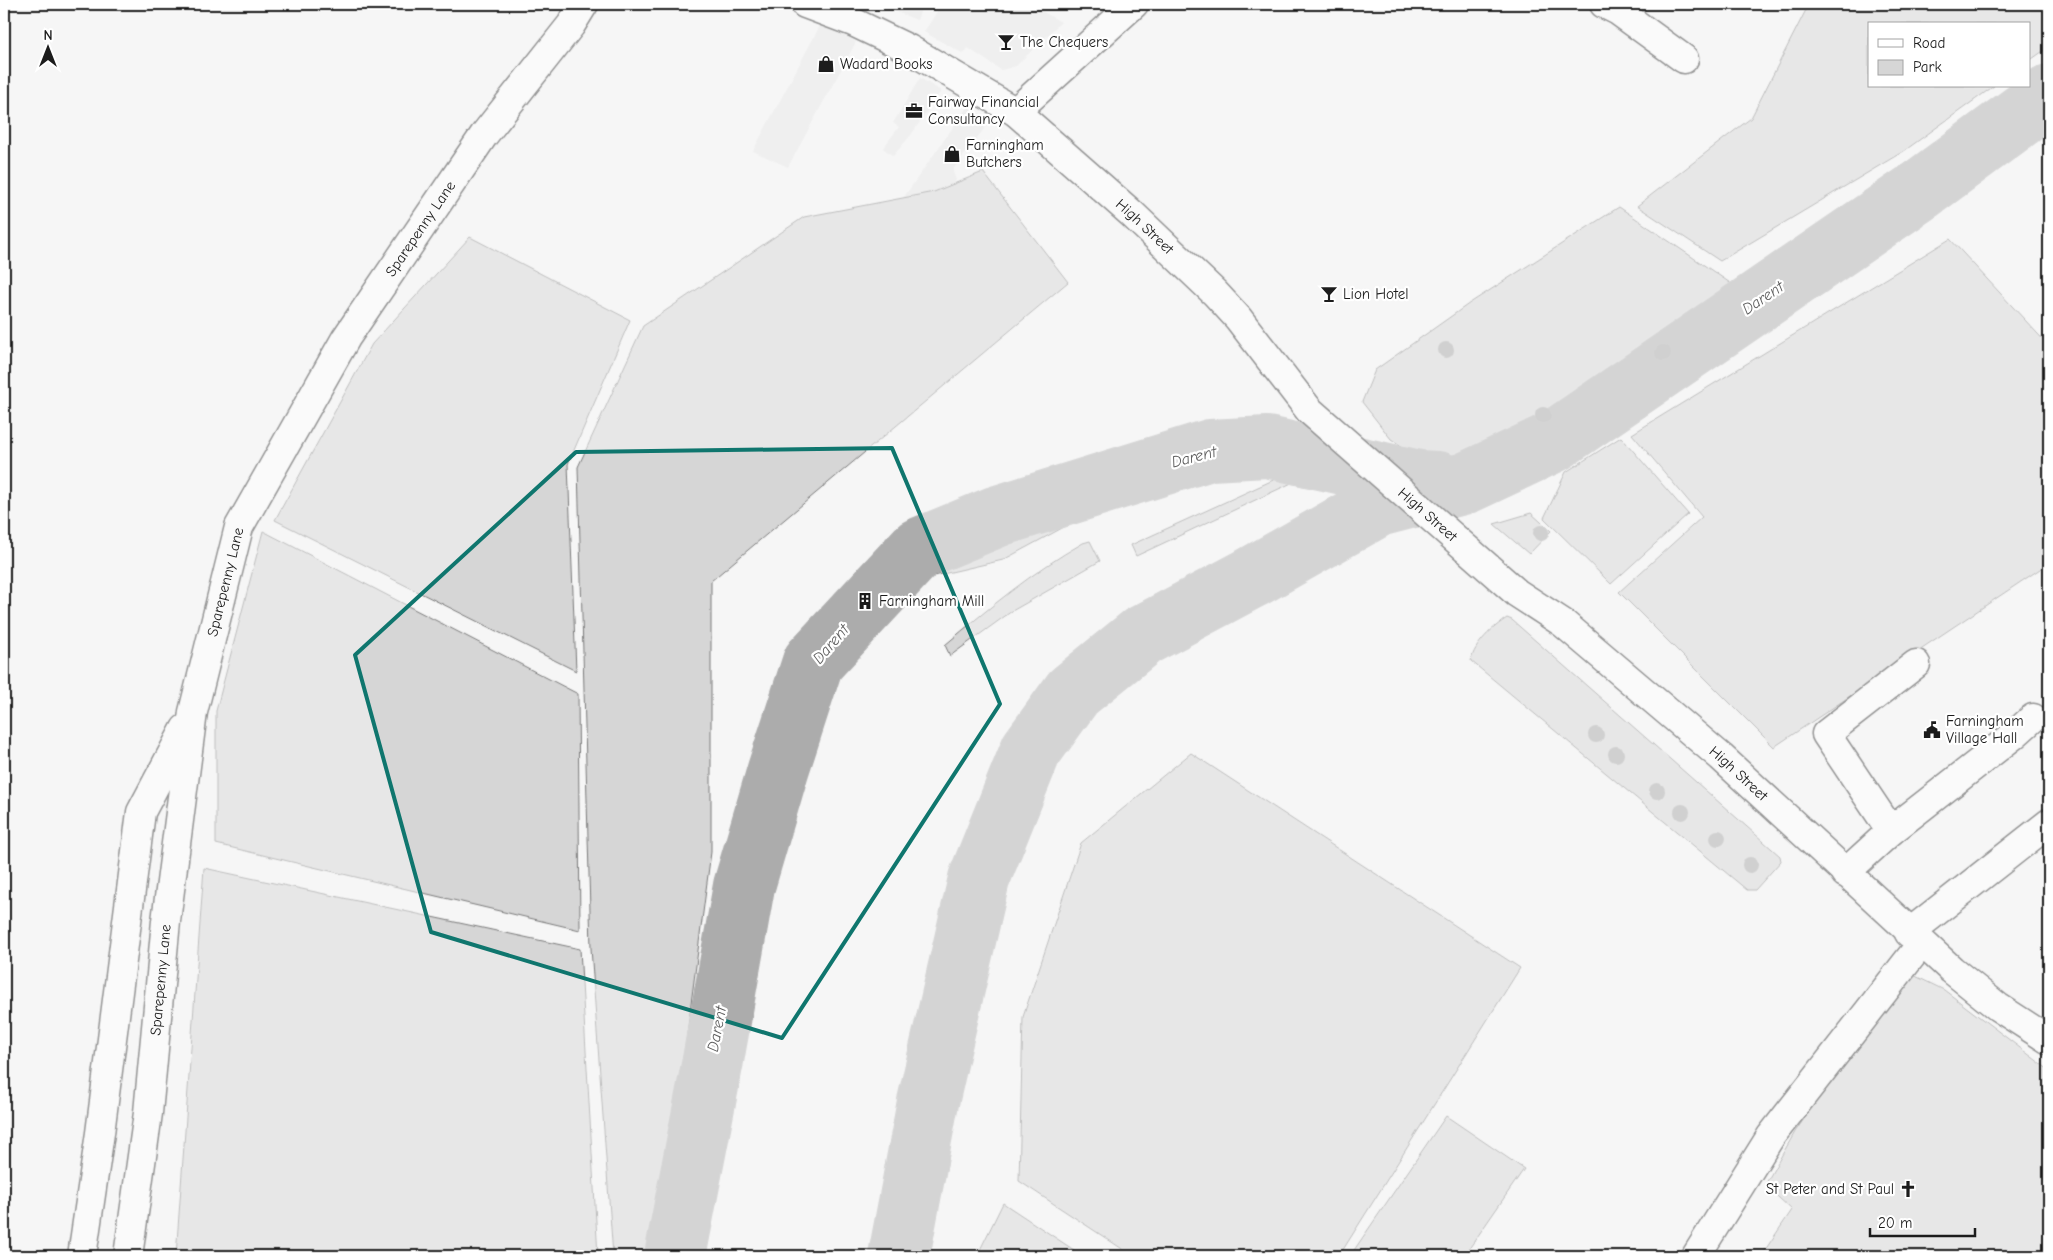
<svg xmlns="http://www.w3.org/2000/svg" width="2053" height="1260" font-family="'Comic Neue',sans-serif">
  <rect width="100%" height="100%" fill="#f6f6f6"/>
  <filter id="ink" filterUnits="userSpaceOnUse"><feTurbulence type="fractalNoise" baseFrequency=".02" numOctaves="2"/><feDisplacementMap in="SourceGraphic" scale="10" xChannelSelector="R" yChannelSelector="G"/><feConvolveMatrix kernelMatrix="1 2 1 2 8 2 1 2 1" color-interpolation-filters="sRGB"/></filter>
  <g filter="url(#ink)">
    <g fill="#e6e6e6">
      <path d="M897,4H923L917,20L894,11Z"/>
      <path d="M942,4H1029L1061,22L1016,66L1001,70L968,48L964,54L924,32Z"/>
      <path d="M822,22L856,42L788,167L753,151Z"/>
      <path d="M920,78L941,91L911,135L893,156L883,148L899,127L893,123Z"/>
      <path d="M968,106L990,121L954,168L953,172L956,180L932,209L885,224Z"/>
    </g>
    <g fill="#d6d6d6" stroke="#797979">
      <path d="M1809,4H2049V47L2029,61V24H1869V86H1994L1904,151L1720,261L1637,206L1751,118Z"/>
      <path d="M983,172L1068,282L711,581V852L658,1253L657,1256H613L591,948L578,467L643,326L804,217L934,192Z"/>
      <path d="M1619,207L1736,287L1555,418L1480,454L1455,464L1427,463L1391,439L1362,402L1375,370L1470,303Z"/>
      <path d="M470,237L630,320L568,464L576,671L275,520L372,344Z"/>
      <path d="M1950,239L2049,346V563L1774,747L1619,592L1702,517L1632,434Z"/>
      <path d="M1621,437L1688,514L1611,584L1544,518L1566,472Z"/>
      <path d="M1252,446V451L1216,468L1205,463L1162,475L1158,486L1115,502L1107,478L1207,450Z"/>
      <path d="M1293,471L1298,480L1136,556L1131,545Z"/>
      <path d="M1094,483L1103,506L1003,560L921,579L916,573L959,558Z"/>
      <path d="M1531,513L1551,531L1529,554L1494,524Z"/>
      <path d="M263,531L578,694L580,930L216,844V711Z"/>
      <path d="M1090,541L1100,561L1012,611L950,656L945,645C989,608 1032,572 1083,543Z"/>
      <path d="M1507,618L1512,620L1780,856L1781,861L1755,890H1747L1471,661C1474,644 1493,627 1507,618Z"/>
      <path d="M1191,753L1520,968L1339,1256H1133L1019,1181L1023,1017L1081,843Z"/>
      <path d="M204,868L580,949L598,1256H176Z"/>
      <path d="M1905,971L1944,990L2049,1070V1256H1761L1792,1210L1765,1185L1795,1132Z"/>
      <path d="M1446,1116L1524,1169L1464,1256H1350Z"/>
      <path d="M1003,1203L1083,1256H977Z"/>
    </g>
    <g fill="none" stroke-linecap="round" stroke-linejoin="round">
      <g stroke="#acacac" stroke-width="62">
        <path d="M675,1256L713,1060L744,886L778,770L813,662L918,549L998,516L1210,450L1267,447L1419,481L1438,482"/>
        <path d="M899,1256L928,1102L979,879L1031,750L1073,692L1142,636L1251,578L1378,506L1466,483L1553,442L1919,191L2049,95"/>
      </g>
      <g stroke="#1c1c1c" stroke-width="31">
        <g id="minor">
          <path id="s1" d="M805,4L853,22L909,49L1016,112L1131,213L1215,293L1238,318L1309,410L1517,593L1563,623L1721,757L1952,970L1998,1007L2049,1040"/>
          <path d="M1604,4L1618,11L1684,59"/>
          <path d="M1016,112L1027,101L1134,4"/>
          <path d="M1891,831L2014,735L2033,718"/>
          <path d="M1845,873L1891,831L1826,734L1916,664"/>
          <path d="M1909,933L2049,823"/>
          <path d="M82,1256L100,1133L141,812L185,729"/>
          <path id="s2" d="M128,1256L148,1113L166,921L193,712L239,527L346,338L484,135L571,25L584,4"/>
          <path d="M1696,1256L1771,1136L1921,944"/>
        </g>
      </g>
      <use href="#minor" stroke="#fff" stroke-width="28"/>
    </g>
    <g fill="#a2a2a2">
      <circle cx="1446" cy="350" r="8"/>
      <circle cx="1663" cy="353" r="8"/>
      <circle cx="1543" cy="415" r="8"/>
      <circle cx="1541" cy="533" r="8"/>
      <circle cx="1596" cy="735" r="8"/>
      <circle cx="1616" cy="754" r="8"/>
      <circle cx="1657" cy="791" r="8"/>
      <circle cx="1682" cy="812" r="8"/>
      <circle cx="1718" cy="838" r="8"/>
      <circle cx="1750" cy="865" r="8"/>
    </g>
  </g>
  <path d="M0 0H2053V1260H0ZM892,448L1000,704L782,1038L431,932L355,655L576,452Z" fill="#f6f6f6" fill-opacity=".55" fill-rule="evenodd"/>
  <path fill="none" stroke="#0f766e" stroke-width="4" stroke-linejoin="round" d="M892,448L1000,704L782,1038L431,932L355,655L576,452Z"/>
  <defs>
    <g id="bar-bare" transform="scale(1.35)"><path d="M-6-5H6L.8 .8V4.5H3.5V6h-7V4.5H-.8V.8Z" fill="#1c1c1c" stroke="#fff" stroke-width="2.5" paint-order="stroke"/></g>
    <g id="shop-bare" transform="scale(1.35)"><path d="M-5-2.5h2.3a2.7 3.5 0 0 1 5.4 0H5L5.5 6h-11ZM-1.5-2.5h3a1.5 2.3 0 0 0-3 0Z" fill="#1c1c1c" stroke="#fff" stroke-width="2.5" paint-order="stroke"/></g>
    <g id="office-bare" transform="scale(1.35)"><path d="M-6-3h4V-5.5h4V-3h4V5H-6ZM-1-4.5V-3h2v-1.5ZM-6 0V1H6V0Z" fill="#1c1c1c" stroke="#fff" stroke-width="2.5" paint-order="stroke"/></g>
    <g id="building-bare" transform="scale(1.35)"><path d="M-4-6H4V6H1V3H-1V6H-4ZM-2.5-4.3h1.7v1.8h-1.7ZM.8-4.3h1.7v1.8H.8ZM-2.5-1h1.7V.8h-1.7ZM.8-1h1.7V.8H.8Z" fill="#1c1c1c" stroke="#fff" stroke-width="2.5" paint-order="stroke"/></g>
    <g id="civic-bare" transform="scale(1.35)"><path d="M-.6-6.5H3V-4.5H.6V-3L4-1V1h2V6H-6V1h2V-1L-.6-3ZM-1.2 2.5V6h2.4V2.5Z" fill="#1c1c1c" stroke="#fff" stroke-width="2.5" paint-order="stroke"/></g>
    <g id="church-bare" transform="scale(1.35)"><path d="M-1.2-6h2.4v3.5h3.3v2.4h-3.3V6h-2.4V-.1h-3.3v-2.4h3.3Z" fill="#1c1c1c" stroke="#fff" stroke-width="2.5" paint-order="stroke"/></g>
  </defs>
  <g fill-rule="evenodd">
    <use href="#bar-bare" x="1006" y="42"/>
    <use href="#shop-bare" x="826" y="64"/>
    <use href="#office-bare" x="914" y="111"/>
    <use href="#shop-bare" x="952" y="154"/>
    <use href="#bar-bare" x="1329" y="294"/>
    <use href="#building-bare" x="865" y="601"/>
    <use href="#civic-bare" x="1932" y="730"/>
    <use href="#church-bare" x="1908" y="1189"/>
  </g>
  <g text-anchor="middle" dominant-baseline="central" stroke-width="4.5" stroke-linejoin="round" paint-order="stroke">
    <g font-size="15" fill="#1c1c1c" stroke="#fff" text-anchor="start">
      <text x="1020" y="42">The Chequers</text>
      <text x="840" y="64">Wadard Books</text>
      <text x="928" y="102">Fairway Financial<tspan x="928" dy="17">Consultancy</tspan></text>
      <text x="966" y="145">Farningham<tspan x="966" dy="17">Butchers</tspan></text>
      <text x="1343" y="294">Lion Hotel</text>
      <text x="879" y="601">Farningham Mill</text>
      <text x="1946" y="721">Farningham<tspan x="1946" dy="17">Village Hall</tspan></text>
      <text x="1894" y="1189" text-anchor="end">St Peter and St Paul</text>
    </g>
    <g font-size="15" fill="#1c1c1c" stroke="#fff">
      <text stroke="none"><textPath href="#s1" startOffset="410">High Street</textPath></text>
      <text stroke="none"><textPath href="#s2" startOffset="1088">Sparepenny Lane</textPath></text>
      <text stroke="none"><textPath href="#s1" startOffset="815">High Street</textPath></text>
      <text stroke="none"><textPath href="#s2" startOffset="682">Sparepenny Lane</textPath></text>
      <text stroke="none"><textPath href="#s1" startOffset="1220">High Street</textPath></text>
      <text stroke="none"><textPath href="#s2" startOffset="278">Sparepenny Lane</textPath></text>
    </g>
    <g font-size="16" font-style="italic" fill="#5d5d5d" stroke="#fff">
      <text transform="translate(1763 298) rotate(-34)">Darent</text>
      <text transform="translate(1194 457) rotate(-14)">Darent</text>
      <text transform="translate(831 644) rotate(-49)">Darent</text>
      <text transform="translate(717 1029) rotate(-79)">Darent</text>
    </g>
  </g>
  <rect width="2053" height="1260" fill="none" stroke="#fff" stroke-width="20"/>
  <rect x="10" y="10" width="2033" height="1240" fill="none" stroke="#1c1c1c" stroke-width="2" filter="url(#ink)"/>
  <rect x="1868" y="22" width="162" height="65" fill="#ffffff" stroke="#a4a4a4"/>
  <rect x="1878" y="39" width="25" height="8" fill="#ffffff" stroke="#a4a4a4"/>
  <text x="1913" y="48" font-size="15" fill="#1c1c1c">Road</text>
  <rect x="1878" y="60" width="25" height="15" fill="#d6d6d6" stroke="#a4a4a4"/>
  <text x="1913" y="72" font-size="15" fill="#1c1c1c">Park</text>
  <g transform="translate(48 48)" stroke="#ffffff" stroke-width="4" paint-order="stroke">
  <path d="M0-4L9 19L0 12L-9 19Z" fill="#1c1c1c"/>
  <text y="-8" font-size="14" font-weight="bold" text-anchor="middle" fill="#1c1c1c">N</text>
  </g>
  <path d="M1870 1228v8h105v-8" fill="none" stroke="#1c1c1c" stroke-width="2.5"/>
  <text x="1878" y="1228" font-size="15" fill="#1c1c1c" stroke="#ffffff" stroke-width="4" paint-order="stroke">20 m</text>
</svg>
